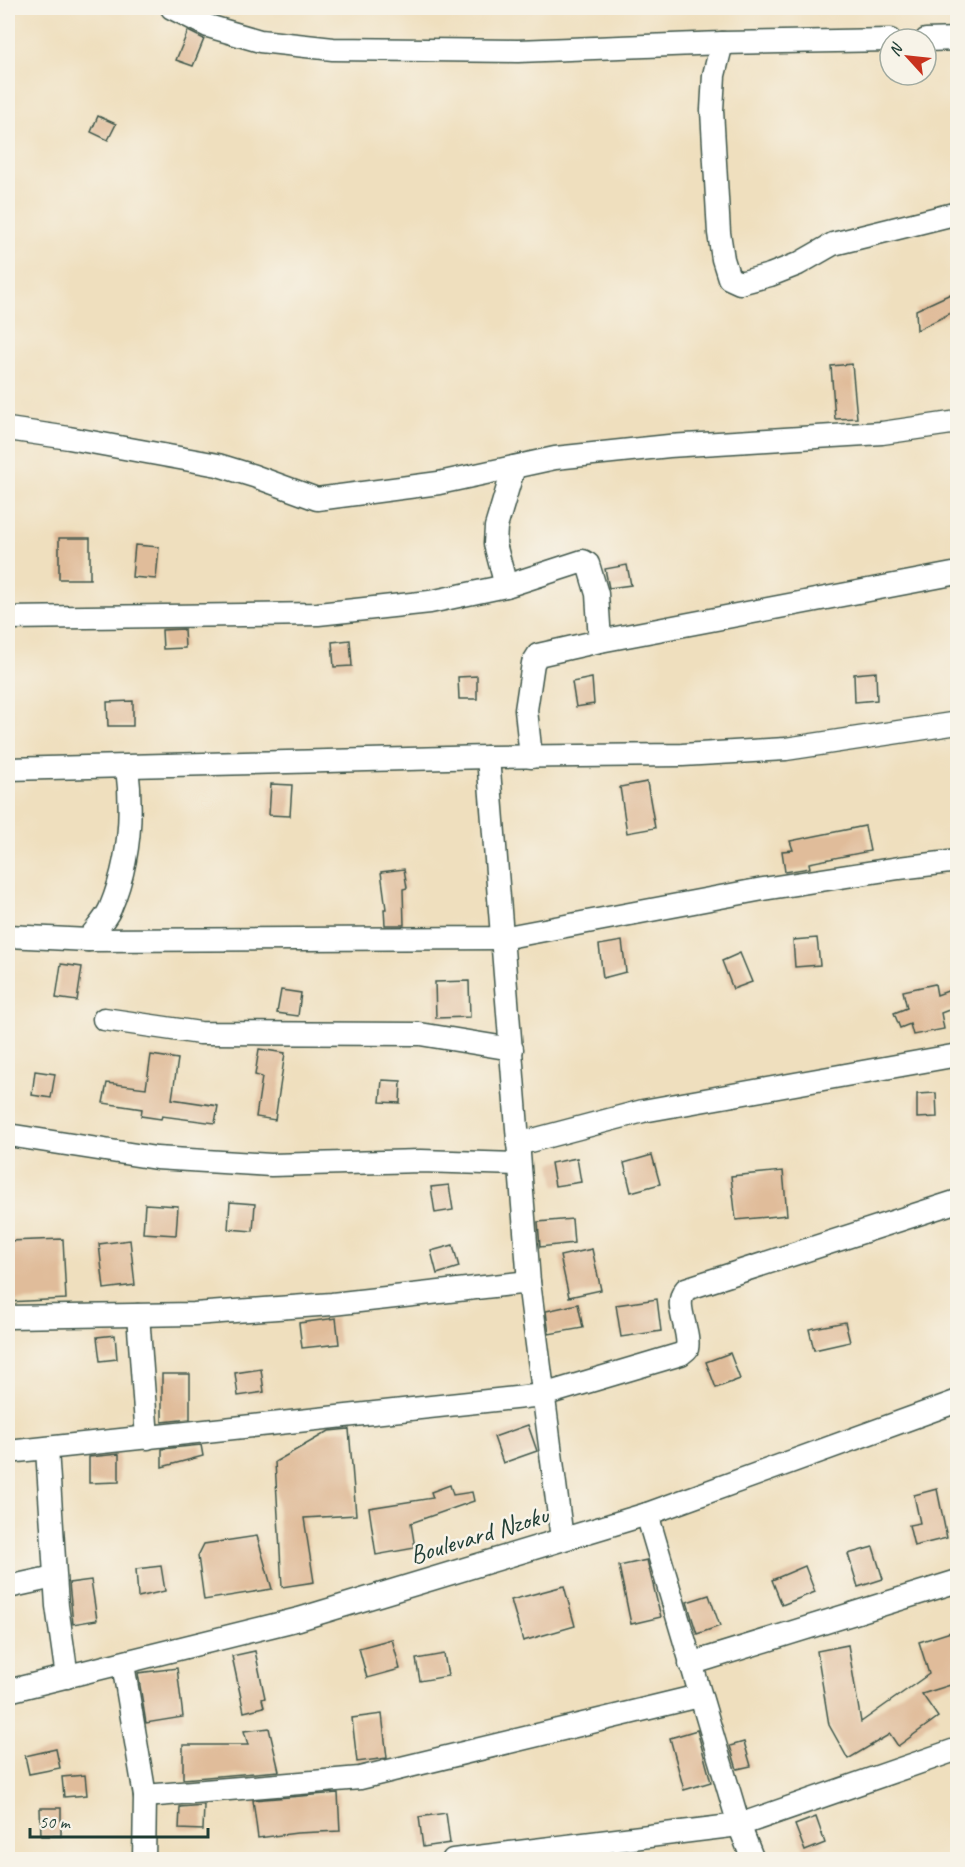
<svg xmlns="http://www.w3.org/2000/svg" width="965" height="1867" font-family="Caveat,sans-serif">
  <rect width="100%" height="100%" fill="#f7f3e8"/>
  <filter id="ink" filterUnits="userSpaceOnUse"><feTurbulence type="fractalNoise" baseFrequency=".0167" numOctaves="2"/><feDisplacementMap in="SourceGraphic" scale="12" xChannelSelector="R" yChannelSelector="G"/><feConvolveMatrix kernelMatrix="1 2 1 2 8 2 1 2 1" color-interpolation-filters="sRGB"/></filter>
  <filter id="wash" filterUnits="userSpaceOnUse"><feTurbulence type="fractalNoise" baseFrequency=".008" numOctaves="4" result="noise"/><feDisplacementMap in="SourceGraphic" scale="24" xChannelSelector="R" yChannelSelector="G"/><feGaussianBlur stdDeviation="1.35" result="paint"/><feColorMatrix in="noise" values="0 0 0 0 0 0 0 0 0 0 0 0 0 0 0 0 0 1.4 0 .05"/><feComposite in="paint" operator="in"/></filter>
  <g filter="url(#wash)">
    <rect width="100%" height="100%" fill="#efdfbe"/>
    <g id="blocks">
      <g fill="#e0bc9a">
        <path d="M188,31L204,39L193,66L176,60Z"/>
        <path d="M98,116L116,124L108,140L91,132Z"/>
        <path d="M957,291V310L917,330L916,310Z"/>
        <path d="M852,364L857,418L835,419L831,366Z"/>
        <rect x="59" y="538" width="31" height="41"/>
        <path d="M135,545L159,547L156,579L132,577Z"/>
        <path d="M627,565L631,585L609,588L605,569Z"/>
        <path d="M184,629L185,648L163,649L162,630Z"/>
        <path d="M350,640L352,666L334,667L332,642Z"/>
        <path d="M876,672L877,700L855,702L854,674Z"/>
        <path d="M477,676V699H459L458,677Z"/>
        <path d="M592,678L594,704L576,707L572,682Z"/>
        <path d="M133,701V726H108L107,702Z"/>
        <path d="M647,782L655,828L627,833L620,787Z"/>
        <path d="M271,784L292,785L290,816L269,815Z"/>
        <path d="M865,826L870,851L809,863L810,868L785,872L782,851L793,850L790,841Z"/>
        <path d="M404,869L407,888L403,889L404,925H385L384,909H386L381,872Z"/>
        <path d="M817,938L820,965L795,967L793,940Z"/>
        <path d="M622,941L626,972L603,978L599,945Z"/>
        <path d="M740,953L752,982L733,989L722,961Z"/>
        <path d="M61,964L82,967L77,1001L56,998Z"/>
        <path d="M469,981L470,1017L436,1018L435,982Z"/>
        <path d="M935,984L937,995L953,989L957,1001V1007L941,1013L944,1029L913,1035L910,1024L900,1028L894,1013L907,1008L903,991Z"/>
        <path d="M281,990L301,993L298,1016L277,1013Z"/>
        <path d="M259,1049L285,1053L275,1120L256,1117L262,1077L255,1075Z"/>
        <path d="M151,1055L178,1059L172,1099L218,1106L215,1123L162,1116L161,1119L141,1116L142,1109L103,1103L107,1083L146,1088Z"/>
        <path d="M35,1071L55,1074L51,1098L32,1095Z"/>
        <path d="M382,1080L401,1081L400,1103L380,1102Z"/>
        <path d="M936,1093L937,1117L917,1118V1094Z"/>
        <path d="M652,1155L660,1184L631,1192L624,1163Z"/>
        <path d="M577,1158L581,1182L555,1186L551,1163Z"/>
        <path d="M783,1171L787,1215L736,1220L731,1176Z"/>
        <path d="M449,1185L453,1210L435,1213L431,1187Z"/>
        <path d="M230,1202L255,1204L253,1231L228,1229Z"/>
        <path d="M145,1204L178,1206L176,1235L143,1233Z"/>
        <path d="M572,1219L574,1243L540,1247L538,1222Z"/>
        <path d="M63,1239L66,1299L8,1302V1241Z"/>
        <path d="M130,1240L135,1285L104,1289L99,1244Z"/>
        <path d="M453,1245L459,1267L437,1274L431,1251Z"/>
        <path d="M592,1249L601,1290L569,1297L560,1256Z"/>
        <path d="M657,1299L661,1331L621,1337L616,1305Z"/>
        <path d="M578,1304L583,1328L549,1334L546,1311Z"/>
        <path d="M336,1318L339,1344L302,1348L299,1323Z"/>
        <path d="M845,1322L850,1342L814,1350L809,1329Z"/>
        <path d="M115,1335L117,1359L100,1361L97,1337Z"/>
        <path d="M730,1353L740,1379L716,1388L706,1362Z"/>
        <path d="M261,1369L264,1392L238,1396L235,1373Z"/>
        <path d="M162,1374H190V1419L162,1422Z"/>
        <path d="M528,1425L537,1451L503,1463L494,1437Z"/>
        <path d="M349,1429L356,1515L304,1518L314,1582L282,1587L275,1462L329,1431Z"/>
        <path d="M201,1445L203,1456L162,1467V1449Z"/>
        <path d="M119,1454V1482L89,1483V1457Z"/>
        <path d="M450,1485L453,1495L472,1492L474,1501L411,1523L415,1548L376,1555L369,1508L433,1498L431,1492Z"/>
        <path d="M937,1489L947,1538L914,1546L909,1525L920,1523L914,1495Z"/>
        <path d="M257,1536L272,1589L204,1600L198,1556L204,1544Z"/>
        <path d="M873,1547L883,1579L858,1587L848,1554Z"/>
        <path d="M647,1560L661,1617L631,1624L619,1566Z"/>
        <path d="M161,1566L165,1591L138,1597L136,1569Z"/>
        <path d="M805,1566L815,1592L782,1605L772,1580Z"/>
        <path d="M91,1580L97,1620L73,1624L69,1583Z"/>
        <path d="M564,1586L575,1626L523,1641L511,1600Z"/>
        <path d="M709,1595L720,1626L697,1634L687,1602Z"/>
        <path d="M957,1630V1683L922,1694L938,1717L898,1746L890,1734L848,1759L829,1725L817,1651L848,1645L861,1722L929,1674L919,1642Z"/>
        <path d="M392,1639L400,1669L367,1678L359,1648Z"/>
        <path d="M255,1651L265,1698L262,1699L264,1707L244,1712L232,1656Z"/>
        <path d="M444,1654L448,1676L420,1681L416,1659Z"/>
        <path d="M177,1668L183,1717L146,1723L138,1673Z"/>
        <path d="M382,1714L387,1758L357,1762L352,1718Z"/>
        <path d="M269,1728L279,1771L183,1779V1745H248L244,1731Z"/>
        <path d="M697,1730L711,1782L684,1790L670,1738Z"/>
        <path d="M744,1742L751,1766L737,1769L730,1746Z"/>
        <path d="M56,1749L60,1768L29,1774L25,1756Z"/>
        <path d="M85,1775L87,1795L64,1797L62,1777Z"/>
        <path d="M338,1793L340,1831L297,1833L258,1838L253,1800Z"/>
        <path d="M204,1805L203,1830L179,1829L180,1807Z"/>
        <path d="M40,1808H61V1836H41Z"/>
        <path d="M446,1813L450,1843L423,1847L419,1817Z"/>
        <path d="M816,1817L825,1843L805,1851L795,1825Z"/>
      </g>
    </g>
  </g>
  <g filter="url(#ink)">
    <use href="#blocks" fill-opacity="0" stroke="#3e5549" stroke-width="1.5"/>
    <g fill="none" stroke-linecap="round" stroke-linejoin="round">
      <g stroke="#3e5549" stroke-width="25">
        <g id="minor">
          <path d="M172,8L208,26L260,41L333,49L518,51L722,43L890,40"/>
          <path d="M926,40L958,39"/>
          <path d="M722,43L714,75L712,110L719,233L723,259L729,278L740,283L770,275L798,264L833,244L958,213"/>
          <path d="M8,429L69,438L218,465L254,476L317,499L439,483L555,458L669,446L882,433L958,422"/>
          <path d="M506,586L495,544L496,527L514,467"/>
          <path d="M8,618L318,614L430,602L506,586L583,561L588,564L597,594L600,641"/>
          <path d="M488,757L529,1282L562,1539"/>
          <path d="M531,757L526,710L533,663L538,655L600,641L958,573"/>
          <path d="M8,769L488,757L682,755L786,749L958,723"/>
          <path d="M8,936L88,940L502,938L763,889L899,868L958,861"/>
          <path d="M88,940C95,930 105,920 110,909C129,864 133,814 127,767"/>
          <path d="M104,1019L200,1033L420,1034L512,1049"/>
          <path d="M8,1135L156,1158L271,1165L421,1161L519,1164"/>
          <path d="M518,1144L643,1111L958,1055"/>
          <path d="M138,1315L147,1438"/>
          <path d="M8,1317L194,1314L332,1304L529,1282"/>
          <path d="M47,1449L57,1606L67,1677"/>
          <path d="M8,1452L543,1395L681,1354L687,1349C691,1330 672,1304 686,1289L958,1201"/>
          <path d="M647,1514L739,1825L753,1860"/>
          <path d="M8,1587L54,1577"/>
          <path d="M123,1664L145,1796L144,1860"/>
          <path d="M690,1664L958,1581"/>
          <path d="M8,1691L299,1619L647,1514L958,1401"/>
          <path d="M145,1796L360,1778L699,1696"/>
          <path d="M453,1860L739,1825L958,1749"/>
        </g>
      </g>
      <use href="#minor" stroke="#fff" stroke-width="22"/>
    </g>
  </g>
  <g text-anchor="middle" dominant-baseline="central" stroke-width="5" stroke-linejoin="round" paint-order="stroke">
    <g font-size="26" fill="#1f3d34" stroke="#f7f3e8">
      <text transform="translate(479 1535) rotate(-17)">Boulevard Nzoku</text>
    </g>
  </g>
  <rect width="965" height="1867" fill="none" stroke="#f7f3e8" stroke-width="30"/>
  <g transform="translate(908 57) rotate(297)"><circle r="28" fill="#f7f3e8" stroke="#a1aaa0" stroke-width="1.5"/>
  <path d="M0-4.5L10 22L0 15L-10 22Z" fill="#c8321e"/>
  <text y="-9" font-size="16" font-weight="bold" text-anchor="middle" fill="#1f3d34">N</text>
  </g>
  <path d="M30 1828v9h178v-9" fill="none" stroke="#1f3d34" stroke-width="3"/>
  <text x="39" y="1828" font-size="18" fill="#1f3d34" stroke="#f7f3e8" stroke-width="4.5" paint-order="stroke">50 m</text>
</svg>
